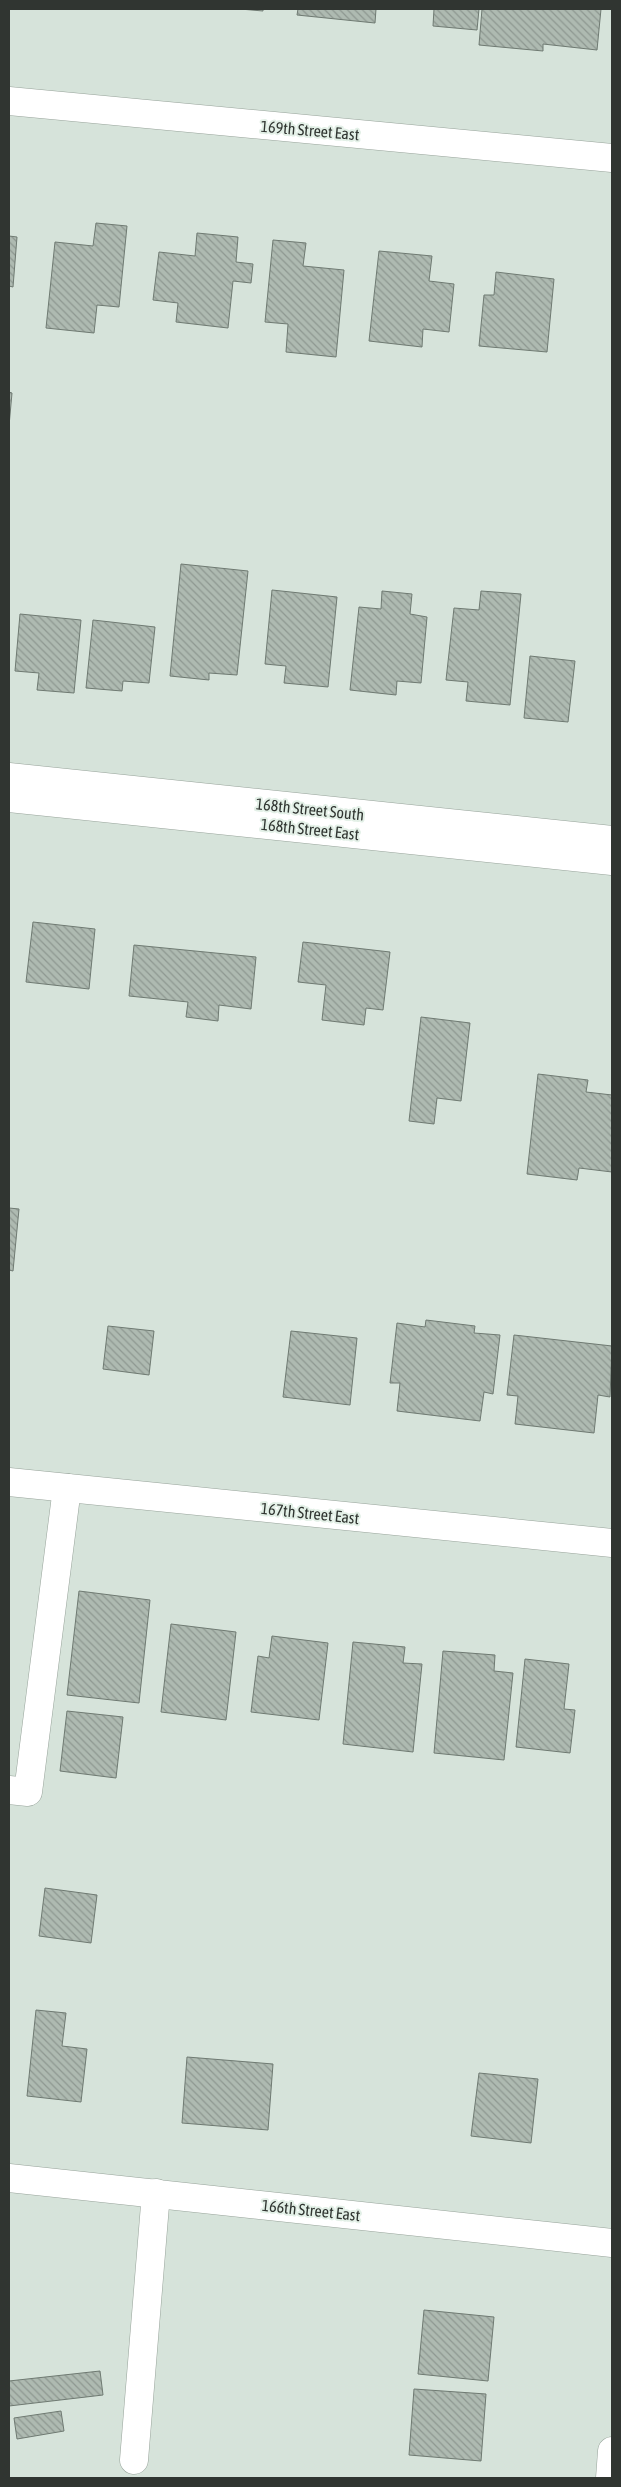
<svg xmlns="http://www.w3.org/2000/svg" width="621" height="2487" font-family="'Asap Condensed',sans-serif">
  <defs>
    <pattern id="building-back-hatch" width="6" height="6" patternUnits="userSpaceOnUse" patternTransform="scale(1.25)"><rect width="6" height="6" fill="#aebab1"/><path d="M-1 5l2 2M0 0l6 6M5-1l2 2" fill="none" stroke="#8e9891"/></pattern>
  </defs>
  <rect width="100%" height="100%" fill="#d6e3da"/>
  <g fill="url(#building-back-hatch)" stroke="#6f7a72">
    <path d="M240,9H263V11Z"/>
    <path d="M298,9H376L375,23L297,15Z"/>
    <path d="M434,9H479L477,30L433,26Z"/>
    <path d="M482,9H601L597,50L543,44V51L479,45Z"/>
    <path d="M96,223L127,226L119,307L97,305L94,333L46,328L55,242L93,246Z"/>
    <path d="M197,233L238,237L236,262L253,264L251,283L233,281L228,328L176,322L178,303L153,300L159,252L195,256Z"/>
    <path d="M9,236L17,237L13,287L9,286Z"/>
    <path d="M273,240L306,243L303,266L344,270L336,357L286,352L288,324L265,322Z"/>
    <path d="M379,251L432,256L429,281L454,284L449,332L423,329L422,347L369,341Z"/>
    <path d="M496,272L554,279L547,352L479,346L484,295H494Z"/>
    <path d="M9,392L12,393L9,426Z"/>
    <path d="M181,564L248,571L237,675L209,673V680L170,676Z"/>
    <path d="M272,590L337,597L328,687L284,683L286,666L265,664Z"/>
    <path d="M382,591L412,594L410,614L427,617L421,683L397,681L396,695L350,690L359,607L381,609Z"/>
    <path d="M481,591L521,594L510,705L466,701L468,682L446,680L454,608L479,610Z"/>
    <path d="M20,614L81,620L74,693L37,690L39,673L15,671Z"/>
    <path d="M93,620L155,627L149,683L123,681L122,691L86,688Z"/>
    <path d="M530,656L575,661L568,722L524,718Z"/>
    <path d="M33,922L95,929L89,989L26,982Z"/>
    <path d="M303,942L390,952L383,1010L366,1008L364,1025L322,1020L326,985L298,982Z"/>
    <path d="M134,945L256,957L251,1009L219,1005L218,1021L186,1017L188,1002L129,996Z"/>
    <path d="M421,1017L470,1023L461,1101L437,1098L434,1124L409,1121Z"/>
    <path d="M538,1074L588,1080L586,1092L612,1095V1172L579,1168L577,1180L527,1174Z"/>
    <path d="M9,1208L19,1209L13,1271L9,1270Z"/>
    <path d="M426,1320L475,1326L474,1333L500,1335L493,1394L484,1392L480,1421L397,1411L400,1383H390L397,1323L425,1327Z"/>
    <path d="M108,1326L154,1331L149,1375L103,1369Z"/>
    <path d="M291,1331L357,1338L350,1405L283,1397Z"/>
    <path d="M514,1335L612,1346L610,1397L598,1395L594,1433L515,1424L518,1396L507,1395Z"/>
    <path d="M79,1591L150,1600L139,1703L67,1695Z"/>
    <path d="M171,1624L236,1632L226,1720L161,1712Z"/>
    <path d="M272,1636L328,1643L319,1720L251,1712L258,1656L269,1658Z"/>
    <path d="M353,1642L405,1647L403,1663L422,1664L413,1752L343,1744Z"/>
    <path d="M443,1651L495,1655L494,1671L513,1673L504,1760L434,1753Z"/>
    <path d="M525,1659L569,1664L564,1709L575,1710L570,1753L516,1747Z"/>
    <path d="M67,1711L123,1717L116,1778L60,1771Z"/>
    <path d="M45,1888L97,1895L91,1943L39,1936Z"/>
    <path d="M36,2010L66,2013L62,2046L87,2049L81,2102L27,2096Z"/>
    <path d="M187,2057L273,2064L268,2130L182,2123Z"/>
    <path d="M479,2073L538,2079L531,2143L471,2136Z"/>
    <path d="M424,2310L494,2317L488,2381L418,2374Z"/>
    <path d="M100,2371L103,2395L9,2406V2381Z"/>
    <path d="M414,2389L486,2394L481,2461L409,2455Z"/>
    <path d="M61,2411L64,2431L17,2439L14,2418Z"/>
  </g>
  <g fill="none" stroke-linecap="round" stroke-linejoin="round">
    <g stroke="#97a39a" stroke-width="29">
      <g id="minor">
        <path d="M9,101L612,158"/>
        <path d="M9,777L612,840"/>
        <path d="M9,798L612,861"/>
        <path d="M9,1482L612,1543"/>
        <path d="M9,1790L28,1792L67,1488"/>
        <path d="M9,2178L612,2243"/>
        <path d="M134,2460L156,2193"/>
        <path d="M610,2478L612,2451"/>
      </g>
    </g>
    <use href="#minor" stroke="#fff" stroke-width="28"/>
  </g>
  <g text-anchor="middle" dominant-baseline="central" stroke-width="4" stroke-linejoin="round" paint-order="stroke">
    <g font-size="16" fill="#303531" stroke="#e3f0e7">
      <text transform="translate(310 130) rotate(5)">169th Street East</text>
      <text transform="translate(310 809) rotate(6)">168th Street South</text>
      <text transform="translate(310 829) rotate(6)">168th Street East</text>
      <text transform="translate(310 1513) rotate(6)">167th Street East</text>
      <text transform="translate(311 2210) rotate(6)">166th Street East</text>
    </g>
  </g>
  <rect width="621" height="2487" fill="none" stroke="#303531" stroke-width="20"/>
</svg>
